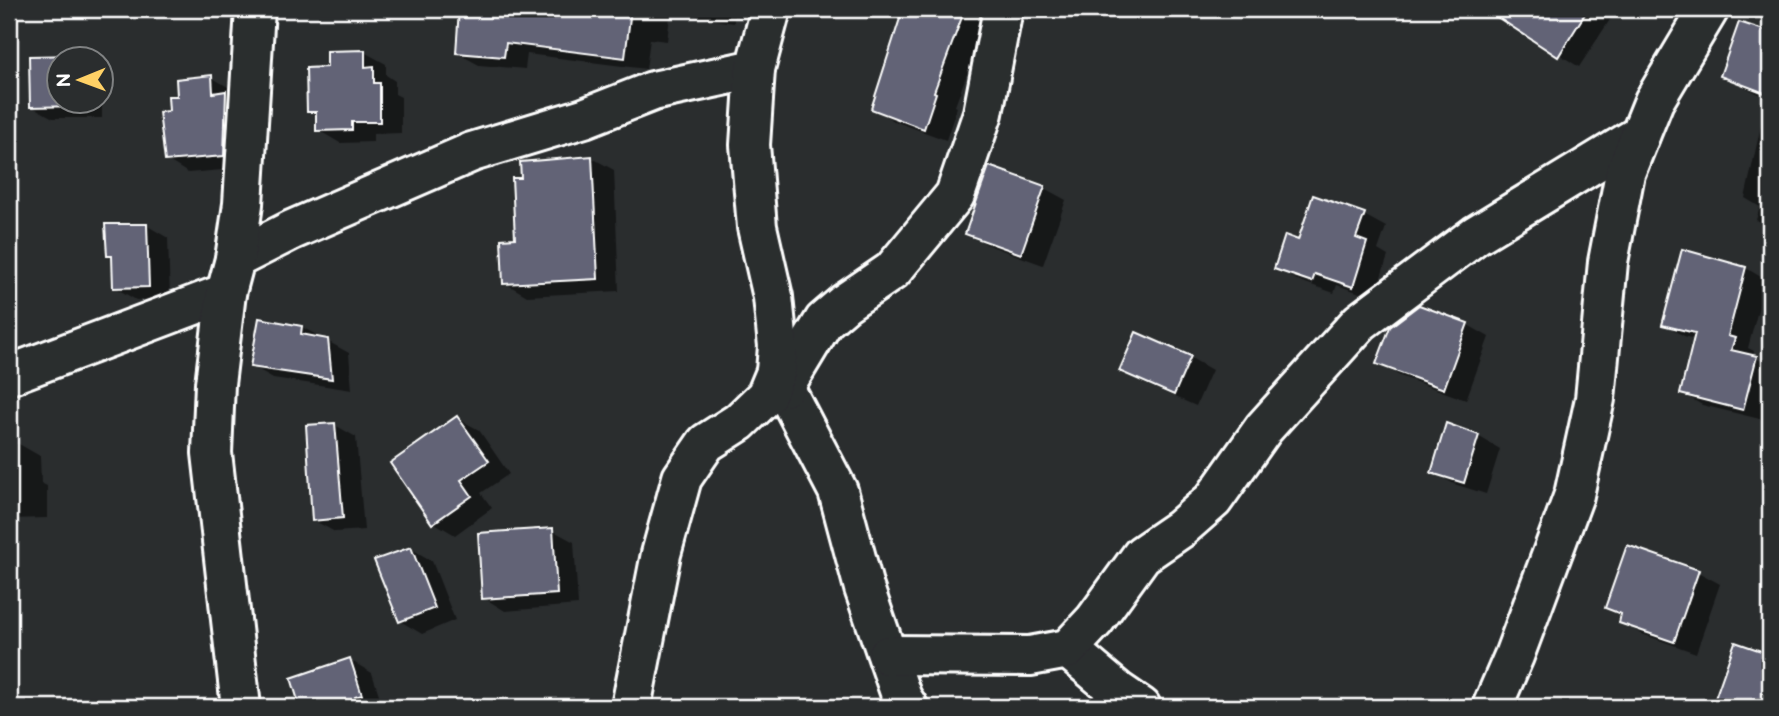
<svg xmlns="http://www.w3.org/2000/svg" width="1779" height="716" font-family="'Balsamiq Sans',sans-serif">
  <rect width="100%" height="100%" fill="#2a2d2e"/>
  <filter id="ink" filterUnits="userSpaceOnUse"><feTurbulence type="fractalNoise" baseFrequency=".0143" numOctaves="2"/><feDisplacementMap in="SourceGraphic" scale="14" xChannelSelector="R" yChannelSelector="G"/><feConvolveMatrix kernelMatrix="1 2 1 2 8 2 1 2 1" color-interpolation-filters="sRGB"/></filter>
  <g filter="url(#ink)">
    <g fill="#0007">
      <path d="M461,9H671L667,41L650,39L646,69L527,54L525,69L479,65L457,53Z"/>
      <path d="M684,9H753L752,18L734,16V23L701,18Z"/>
      <path d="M905,9H991L955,106L957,107L946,140L894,121L873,108Z"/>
      <path d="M1482,9H1617L1579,67L1509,22L1508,24Z"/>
      <path d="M1740,24L1770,35V228L1756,220L1760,207L1745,198L1767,98L1722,76Z"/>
      <path d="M364,52L386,64V75L395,81V94L401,97V133L373,134V142L340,143L318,130V116L309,111L329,69Z"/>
      <path d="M80,57L84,60H60V102H102V69V118H53L31,106L30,58Z"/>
      <path d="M211,77L233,90L245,168L188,173L167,160L171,113L179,97Z"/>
      <path d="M592,158L614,170L619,291L527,296L505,283L517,240L522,179Z"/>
      <path d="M990,168L1044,188L1066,200L1043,265L988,245L967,233Z"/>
      <path d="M1364,215L1386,227L1378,250L1388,256L1374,298L1337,285L1334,293L1297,280L1276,268L1299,242Z"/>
      <path d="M146,225L168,238L170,299L136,300L114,287V258L108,255Z"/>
      <path d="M1746,268L1766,280L1748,348L1754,351L1753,357L1770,365V395L1764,420L1702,405L1682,393L1695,339L1684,336L1664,324Z"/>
      <path d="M1420,307L1468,325L1489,337L1466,400L1400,376L1379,363Z"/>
      <path d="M302,327L349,353L352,390L273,378L252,366Z"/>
      <path d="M1137,335L1191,358L1212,370L1196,406L1143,383L1122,370Z"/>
      <path d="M457,418L479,430L509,474L481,493L492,508L455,535L433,522Z"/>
      <path d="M335,425L356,437L364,530L335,532L313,520Z"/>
      <path d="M1478,436L1500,449L1486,494L1454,484L1433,472Z"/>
      <path d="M9,444H19L40,456L41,483L47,486V518L9,519Z"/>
      <path d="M552,530L574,542L578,605L505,611L484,598Z"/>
      <path d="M1628,547L1698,572L1720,584L1696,653L1642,634L1621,622L1623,616L1607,607Z"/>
      <path d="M410,548L432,561L455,620L422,634L400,621Z"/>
      <path d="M1736,645L1770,656V707H1713Z"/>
      <path d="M350,660L372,673L383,707H285L300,700Z"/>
    </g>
    <g fill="#626476" stroke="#fff" stroke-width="2">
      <path d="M459,9H631L625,58L506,43L504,57L456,53Z"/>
      <path d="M903,9H965L934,92L936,93L924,129L871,109Z"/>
      <path d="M1485,9H1588L1558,57Z"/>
      <path d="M1739,22L1770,32V95L1720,76Z"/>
      <path d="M365,50V67L374,66V83H380V122H352V130L316,131V112H307L306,68L327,67V51Z"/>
      <path d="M80,55L81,60H60V102H81V106L30,107L29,56Z"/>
      <path d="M212,75L213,93L226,91L224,156L165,161L159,112L169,111L168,96H177L176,79Z"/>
      <path d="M592,156L598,279L503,284L501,239L515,238L512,178H521L520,162Z"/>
      <path d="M989,166L1045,186L1021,254L965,234Z"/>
      <path d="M1313,195L1365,213L1356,238L1367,242L1353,287L1315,274L1312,282L1274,269L1285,235L1298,240Z"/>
      <path d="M105,224H147L149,287L113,288L112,256H107Z"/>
      <path d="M1682,249L1746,267L1728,336L1735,338L1731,350L1757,356L1743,410L1680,394L1695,333L1662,325Z"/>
      <path d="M1419,305L1468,323L1444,389L1376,364L1390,327Z"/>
      <path d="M259,318L302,326L301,334L328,339L332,379L250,367Z"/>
      <path d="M1136,332L1191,356L1174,395L1119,371Z"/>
      <path d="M457,416L489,461L461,480L472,496L432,524L390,463Z"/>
      <path d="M335,423L343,518L312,521L306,425Z"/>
      <path d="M1446,423L1479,435L1464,483L1431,473Z"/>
      <path d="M553,528L557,594L482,599L478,533Z"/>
      <path d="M1627,545L1699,570L1674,642L1619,623L1621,614L1605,608Z"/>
      <path d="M411,547L435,608L399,622L374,560Z"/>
      <path d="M1735,642L1770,654V707H1712Z"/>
      <path d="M350,658L362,695L355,697L358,707H300L291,678Z"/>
    </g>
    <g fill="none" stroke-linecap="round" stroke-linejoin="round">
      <g stroke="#fff" stroke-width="44">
        <g id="street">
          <path d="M235,259L292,230L472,152L584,118L653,91L755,69"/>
          <path d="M776,372L838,491L864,588L902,698L908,707"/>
          <path d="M9,375L226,293"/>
          <path d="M784,387L824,321L845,303L892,271L955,195L983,113L1003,9"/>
          <path d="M1068,649L1119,692L1141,707"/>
          <path d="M888,655L1030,656L1068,649L1095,620L1142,555L1180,529L1213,500L1264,428L1360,322L1476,235L1640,135"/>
          <path d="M241,707L212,453L215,384L226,293L235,259L243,204L255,9"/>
          <path d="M631,707L661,554L682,478L706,443L739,422L766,396L776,372L778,346L773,297L757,227L750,145L755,69L771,9"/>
          <path d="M1492,707L1514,656L1574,495L1595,399L1608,262L1625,173L1654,101L1709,9"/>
        </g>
      </g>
      <use href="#street" stroke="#2a2d2e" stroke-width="38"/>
    </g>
  </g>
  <rect width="1779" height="716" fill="none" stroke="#2a2d2e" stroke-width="35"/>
  <rect x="18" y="18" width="1744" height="681" fill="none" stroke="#fff" stroke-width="2.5" filter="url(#ink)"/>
  <g transform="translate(80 80) rotate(269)"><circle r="33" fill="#2a2d2e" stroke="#7f8182" stroke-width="2"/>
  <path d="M0-5L12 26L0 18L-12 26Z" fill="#ffd166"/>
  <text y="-10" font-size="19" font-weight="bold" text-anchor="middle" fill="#ffffff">N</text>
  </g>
</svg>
